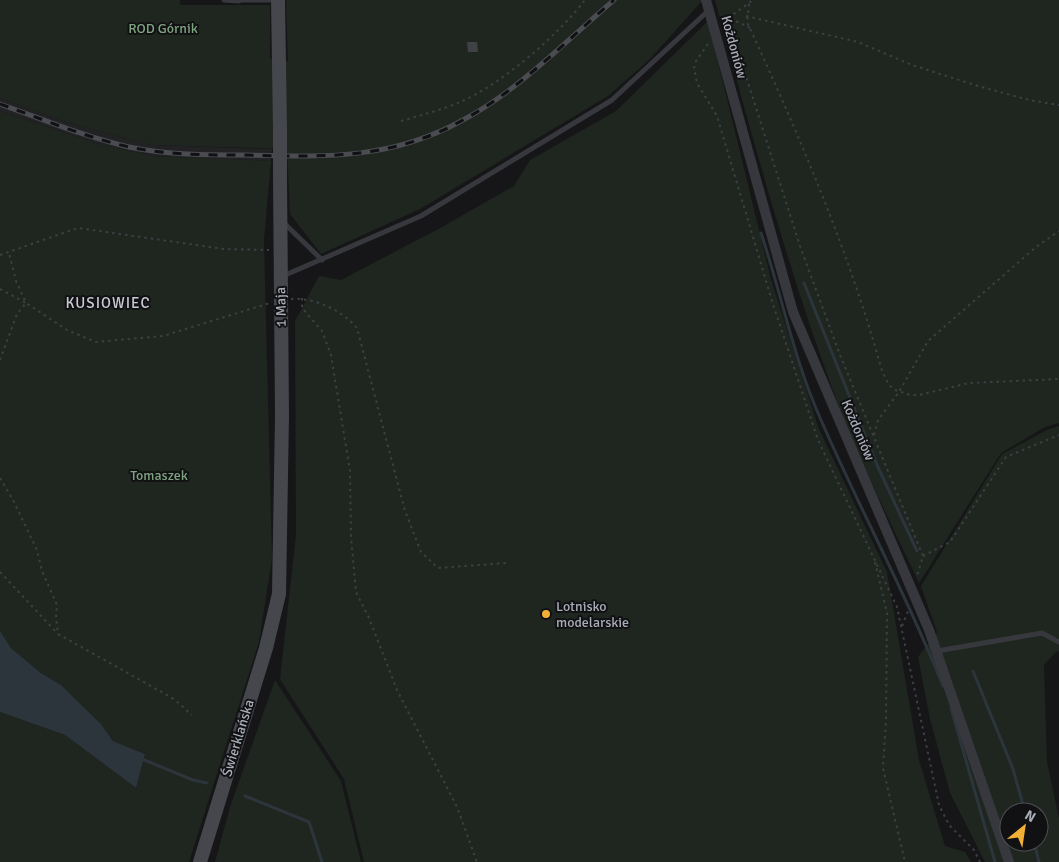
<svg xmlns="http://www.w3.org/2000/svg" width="1059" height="862" font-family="Signika,sans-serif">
  <rect width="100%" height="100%" fill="#161618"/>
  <path fill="#222225" d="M0,98L66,122L151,145L272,149L271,161L152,156L95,143L0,111Z"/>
  <g fill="#1e261f" fill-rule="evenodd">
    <path d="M0,0H180V5H270V59L288,61L286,0H706L700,3L650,59L608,96L420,209L321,254L290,214L287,149L151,145L66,122L0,98Z"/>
    <path d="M715,0H1059V423L1045,427L1001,453L919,583C890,521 859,460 835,396C787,267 751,133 715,0Z"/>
    <path d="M708,21L771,279L819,429L887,572L919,760L945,846L965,852L971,862H364L344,779L280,679L296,535L295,321L319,276L341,280L442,227L514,186L530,160L616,111Z"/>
    <path d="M0,111L95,143L152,156L271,161L264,240L272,559L259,642L189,862H0V712L65,735L136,788L145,754L113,741L101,724L61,685L41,673L11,648L0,631Z"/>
    <path d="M1059,426V652L1057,651L1044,665L1047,762L1059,818V862H985L950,793L930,719L918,657L937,632L921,586L1002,454L1047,430ZM1009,812H1039V842H1009Z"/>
    <path d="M275,680L341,781L361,862H215L230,807Z"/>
  </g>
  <path fill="#2c353c" d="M0,631L11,648L41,673L61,685L101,724L113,741L145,754L136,788L65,735L0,712Z"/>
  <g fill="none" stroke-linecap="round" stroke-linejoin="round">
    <g stroke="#2c353c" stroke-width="3">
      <path d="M761,233C780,290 792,350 815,406C855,501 905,590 943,686"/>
      <path d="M804,283L877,465L917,551"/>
      <path d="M973,671L1013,769L1025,812"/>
      <path d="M951,708L995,862"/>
      <path d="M142,759L193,780L207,783"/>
      <path d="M245,796L309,822L322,862"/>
      <path d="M1034,842L1039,862"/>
    </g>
  </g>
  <path fill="#404145" d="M467,42H477L478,52H468Z"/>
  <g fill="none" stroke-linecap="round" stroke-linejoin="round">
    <g stroke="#3d3f44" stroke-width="2" stroke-dasharray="2.5 4" stroke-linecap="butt">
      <path d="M749,4L747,22C799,135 849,251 882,371L889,385L895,390L910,395H919L969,383L1059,379"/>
      <path d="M746,16L858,42L912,65L978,86L1029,100L1059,105"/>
      <path d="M723,22L753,0"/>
      <path d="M750,28L738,22L728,20L800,246L840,355L923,556L917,576"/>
      <path d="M708,44L696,61L694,68L697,83L717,116L772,301L818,440L897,607L939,805L949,825L974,850L980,862"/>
      <path d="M401,121C421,115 442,110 460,102C501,85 558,35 585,0"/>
      <path d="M0,255L78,228L224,249L269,250"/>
      <path d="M0,289L26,303L16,281L9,253"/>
      <path d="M302,298V308L322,331L331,355L350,471L351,537L356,592L369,618L397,690L457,807L477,862"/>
      <path d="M291,299C314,297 343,311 357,328L405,511L421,552L438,568L506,563"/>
      <path d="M0,360L17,314L26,303L67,330L96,342L163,336L270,303"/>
      <path d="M874,435L878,420L899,392L928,341L1036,247L1059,231"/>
      <path d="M0,478L13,500L37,550L42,571L57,605L56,617L58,634L174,699L192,715"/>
      <path d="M923,556L950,542L1006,457L1059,435"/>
      <path d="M875,562L887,613L886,721L883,768L905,862"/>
      <path d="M0,572L58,634"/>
      <path d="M902,626L909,609"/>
    </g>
    <g stroke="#37383d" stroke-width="5">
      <path d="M224,0L239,1"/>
      <path d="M239,0H276"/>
      <path d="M283,222L322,260"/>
      <path d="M283,276L421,216L612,100L709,10"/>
      <path d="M937,651L1042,633L1059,642"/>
    </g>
    <path stroke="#37383d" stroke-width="10" d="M706,0L793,312L929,630L1009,862"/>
    <g stroke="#45474d" stroke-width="14">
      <path d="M278,0L280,129"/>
      <path d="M200,862L266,648L279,594L282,416L280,177"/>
    </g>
    <g stroke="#4a4c52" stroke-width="5">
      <path id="rail" d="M0,104C42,119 85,137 129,147C168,155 207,155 246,155C325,157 391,160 463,120C519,90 566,41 614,0"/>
    </g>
    <use href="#rail" stroke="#111113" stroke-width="3" stroke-dasharray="9" stroke-linecap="butt"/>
    <path stroke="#45474d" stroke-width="14" d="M280,177V129"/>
  </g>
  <circle fill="#f2b134" stroke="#111113" stroke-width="2" cx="546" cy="614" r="5"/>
  <g text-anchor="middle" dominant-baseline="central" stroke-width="4" stroke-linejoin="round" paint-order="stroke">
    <g font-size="14" fill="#7fa381" stroke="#111113">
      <text x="163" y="28">ROD Górnik</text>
      <text x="159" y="475">Tomaszek</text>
    </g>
    <g font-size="14" fill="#a8adb8" stroke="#111113">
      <text transform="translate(734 47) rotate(75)">Kożdoniów</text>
      <text transform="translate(281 307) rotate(-91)">1 Maja</text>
      <text transform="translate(858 430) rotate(67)">Kożdoniów</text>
      <text transform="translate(238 738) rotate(-73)">Świerklańska</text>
    </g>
    <g font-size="14" fill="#a8adb8" stroke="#111113" text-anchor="start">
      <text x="556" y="606">Lotnisko<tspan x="556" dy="16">modelarskie</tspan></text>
    </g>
    <g font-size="15" letter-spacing="1" fill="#c9ccd4" stroke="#111113">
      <text x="108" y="303">KUSIOWIEC</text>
    </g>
  </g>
  <g transform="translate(1024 827) rotate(30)"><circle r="24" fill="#111113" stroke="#4d4f55"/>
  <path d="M0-4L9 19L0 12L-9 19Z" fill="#f2b134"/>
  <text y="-8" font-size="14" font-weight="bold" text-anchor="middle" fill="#a8adb8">N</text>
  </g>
</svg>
